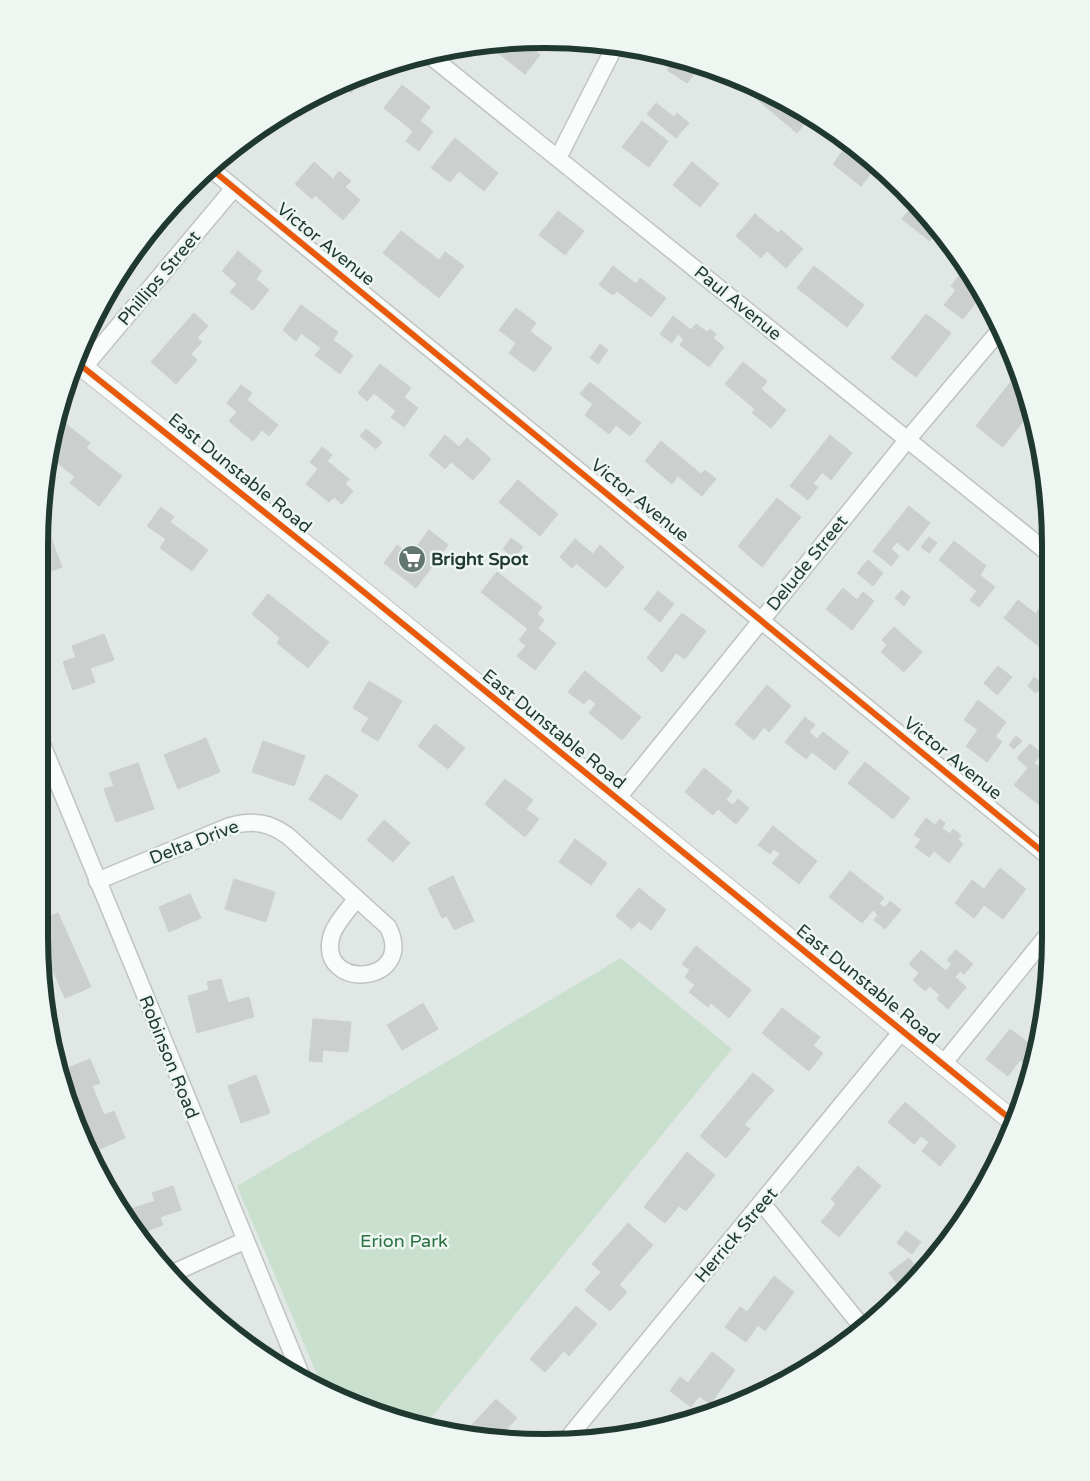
<svg xmlns="http://www.w3.org/2000/svg" width="1090" height="1481" font-family="'Varela Round',sans-serif">
  <rect width="100%" height="100%" fill="#e1e7e4"/>
  <path fill="#c9e0cf" d="M621,958L732,1049L425,1425L383,1415L324,1391L237,1186Z"/>
  <g fill="#cbd0ce" stroke="#c9d0cd">
    <path d="M508,40H522L540,55L525,74L498,53Z"/>
    <path d="M676,58L691,62L689,65L697,70L687,83L667,70Z"/>
    <path d="M705,65L707,66L728,75L725,80Z"/>
    <path d="M377,70L364,87L359,83L351,93L340,84Z"/>
    <path d="M402,85L430,107L420,121L433,131L419,151L406,141L413,131L384,108Z"/>
    <path d="M750,85L798,106L811,116L797,133L746,90Z"/>
    <path d="M656,103L674,117L677,113L689,123L676,138L647,114Z"/>
    <path d="M642,121L668,141L649,167L622,147Z"/>
    <path d="M455,138L498,173L484,191L459,171L450,182L431,168Z"/>
    <path d="M849,143L878,164L861,186L833,164Z"/>
    <path d="M314,162L333,179L339,171L351,181L345,187L360,200L343,220L315,195L312,199L295,184Z"/>
    <path d="M692,162L719,184L700,207L673,185Z"/>
    <path d="M915,203L940,229L930,241L902,219Z"/>
    <path d="M558,211L584,231L565,255L539,235Z"/>
    <path d="M755,214L778,233L781,230L803,249L786,268L767,251L761,258L736,236Z"/>
    <path d="M401,231L439,260L445,252L464,266L439,298L383,253Z"/>
    <path d="M238,251L262,271L256,279L269,290L253,310L230,292L237,284L222,271Z"/>
    <path d="M613,266L636,284L640,278L666,298L651,317L617,291L613,295L599,285Z"/>
    <path d="M814,266L864,305L847,327L797,288Z"/>
    <path d="M965,268L981,296L963,319L944,305L956,290L951,286Z"/>
    <path d="M301,305L338,332L333,340L353,355L340,374L315,355L321,348L301,333L296,341L283,330Z"/>
    <path d="M516,308L536,323L530,331L552,348L534,372L509,353L516,343L499,330Z"/>
    <path d="M194,313L208,326L197,338L202,342L191,354L197,360L176,384L151,362Z"/>
    <path d="M926,314L951,333L916,377L891,358Z"/>
    <path d="M673,316L691,330L696,324L707,332L710,329L716,334L713,338L724,347L709,367L680,345L684,339L678,334L672,343L660,334Z"/>
    <path d="M600,344L608,350L598,364L590,358Z"/>
    <path d="M743,362L767,381L761,389L786,410L771,428L752,413L755,409L725,384Z"/>
    <path d="M380,364L411,388L404,397L418,408L404,427L391,417L396,411L374,393L367,401L358,393Z"/>
    <path d="M1013,379L1022,386L1027,403L1019,413L1026,418L1003,447L976,426Z"/>
    <path d="M590,382L641,423L630,436L616,425L609,434L585,415L593,404L580,394Z"/>
    <path d="M241,385L252,393L247,400L278,425L269,436L262,430L253,441L229,421L237,412L227,403Z"/>
    <path d="M61,420L90,443L86,448L122,476L99,506L70,483L75,477L49,456L53,430Z"/>
    <path d="M366,429L382,442L376,449L360,436Z"/>
    <path d="M445,435L459,447L467,438L491,459L473,480L451,462L445,469L429,455Z"/>
    <path d="M830,435L852,453L831,480L822,472L813,484L818,487L808,500L790,486Z"/>
    <path d="M661,441L701,474L705,470L716,479L702,496L678,476L672,484L645,461Z"/>
    <path d="M322,447L332,455L327,461L349,479L345,484L353,491L342,504L334,497L329,502L306,484L318,469L310,462Z"/>
    <path d="M518,480L558,514L540,536L499,502Z"/>
    <path d="M777,498L801,517L762,567L738,546Z"/>
    <path d="M909,506L930,523L908,551L897,542L891,549L899,556L891,566L873,551Z"/>
    <path d="M161,507L174,517L170,522L208,550L192,571L160,548L166,539L147,526Z"/>
    <path d="M40,510L62,567L40,575Z"/>
    <path d="M429,530L448,545L416,588L384,563L397,545L410,555Z"/>
    <path d="M929,537L937,543L929,553L921,547Z"/>
    <path d="M511,538L523,547L514,558L503,549Z"/>
    <path d="M575,539L593,554L600,545L624,567L606,588L576,563L572,568L560,557Z"/>
    <path d="M954,541L986,566L980,575L995,587L979,607L970,600L977,591L939,560Z"/>
    <path d="M868,560L883,573L873,586L857,573Z"/>
    <path d="M497,572L542,607L537,614L544,620L538,629L556,643L535,670L517,656L526,646L519,640L528,629L481,592Z"/>
    <path d="M843,588L857,600L863,592L874,601L852,630L826,609Z"/>
    <path d="M902,590L910,597L904,606L895,598Z"/>
    <path d="M658,591L674,604L660,622L644,609Z"/>
    <path d="M268,594L329,642L308,668L277,643L280,638L252,614Z"/>
    <path d="M1018,600L1036,614L1039,609L1048,616V654L1004,618Z"/>
    <path d="M682,613L706,631L685,659L676,653L662,672L647,658Z"/>
    <path d="M894,627L922,652L904,672L881,652L887,645L882,640Z"/>
    <path d="M104,634L114,660L90,668L95,682L73,690L63,662L76,657L72,646Z"/>
    <path d="M998,666L1012,677L997,695L984,683Z"/>
    <path d="M585,671L641,717L622,740L589,713L596,704L589,698L584,704L568,692Z"/>
    <path d="M1034,677L1043,684L1036,693L1028,686Z"/>
    <path d="M369,681L402,701L378,741L361,731L369,718L353,708Z"/>
    <path d="M767,685L791,706L769,732L764,727L754,740L735,724Z"/>
    <path d="M978,700L1006,722L995,737L1002,742L987,762L966,746L978,730L964,720Z"/>
    <path d="M805,717L815,725L809,732L817,739L823,732L849,752L835,770L812,752L806,759L785,742Z"/>
    <path d="M435,724L465,748L448,769L418,746Z"/>
    <path d="M1016,736L1022,741L1014,749L1009,745Z"/>
    <path d="M206,738L220,772L178,789L164,755Z"/>
    <path d="M263,741L305,756L294,786L252,772Z"/>
    <path d="M1030,744L1042,753L1034,763L1039,767L1044,762L1049,766V791L1038,804L1014,785L1028,768L1017,758Z"/>
    <path d="M865,762L910,798L893,819L848,783Z"/>
    <path d="M138,763L154,809L116,822L104,789L114,786L109,773Z"/>
    <path d="M704,768L732,791L726,800L733,805L738,799L749,808L736,824L718,809L713,815L685,792Z"/>
    <path d="M326,774L358,795L341,820L309,799Z"/>
    <path d="M505,779L533,800L526,809L539,819L525,837L485,804Z"/>
    <path d="M926,818L935,825L940,819L945,823L942,828L950,834L953,829L961,835L958,839L963,844L949,863L934,851L929,857L915,847L921,839L914,835Z"/>
    <path d="M384,820L410,843L393,862L367,840Z"/>
    <path d="M773,826L817,861L799,884L772,863L780,854L774,849L770,854L758,845Z"/>
    <path d="M575,839L607,863L591,885L559,862Z"/>
    <path d="M1000,868L1026,889L1003,919L984,905L974,918L955,903L972,880L984,889Z"/>
    <path d="M850,871L884,898L879,904L885,908L890,901L901,910L885,929L874,920L878,915L873,910L862,923L829,897Z"/>
    <path d="M453,876L474,921L454,930L447,916L442,918L428,888Z"/>
    <path d="M234,879L275,892L266,922L225,909Z"/>
    <path d="M639,888L666,910L651,930L639,921L632,929L616,916Z"/>
    <path d="M190,894L201,918L169,932L159,907Z"/>
    <path d="M58,913L91,987L65,998L43,947L40,948L39,936V921Z"/>
    <path d="M696,946L751,990L729,1018L711,1003L708,1007L689,992L695,985L685,977L690,970L682,964Z"/>
    <path d="M921,950L946,971L952,964L947,960L956,950L973,964L964,974L960,971L955,977L966,987L948,1009L937,999L940,995L930,986L925,991L913,980L919,973L909,964Z"/>
    <path d="M221,979L228,1003L249,997L254,1017L197,1033L188,996L209,990L207,982Z"/>
    <path d="M423,1003L438,1029L402,1050L387,1025Z"/>
    <path d="M782,1008L820,1037L813,1046L823,1053L809,1071L762,1033Z"/>
    <path d="M313,1019L351,1022L348,1052L323,1050L322,1062L309,1061Z"/>
    <path d="M1010,1029L1034,1047L1035,1046L1033,1056L1026,1064L1020,1060L1008,1076L986,1059Z"/>
    <path d="M90,1059L100,1083L92,1086L104,1115L114,1111L125,1138L93,1152L82,1125L78,1127L58,1072Z"/>
    <path d="M753,1073L774,1090L744,1125L750,1129L726,1158L700,1136Z"/>
    <path d="M256,1075L270,1113L241,1123L228,1086Z"/>
    <path d="M905,1102L956,1146L940,1166L922,1151L929,1142L921,1136L914,1144L888,1122Z"/>
    <path d="M687,1152L715,1175L686,1211L679,1206L665,1223L644,1207Z"/>
    <path d="M858,1166L881,1186L839,1237L821,1222L836,1204L831,1199Z"/>
    <path d="M173,1186L181,1210L160,1217L163,1225L139,1234L124,1217L122,1212L155,1201L152,1193Z"/>
    <path d="M628,1223L653,1245L619,1285L627,1292L610,1311L585,1290L601,1272L592,1264Z"/>
    <path d="M906,1231L921,1242L912,1254L897,1243Z"/>
    <path d="M909,1258L922,1274L903,1291L889,1273Z"/>
    <path d="M774,1276L794,1292L765,1331L758,1325L746,1342L725,1327L740,1307L747,1312Z"/>
    <path d="M576,1306L597,1324L569,1356L564,1351L545,1372L530,1359Z"/>
    <path d="M712,1352L735,1370L710,1404L699,1396L691,1407L670,1391L680,1377L688,1383Z"/>
    <path d="M496,1399L517,1418L498,1438L474,1437L467,1430Z"/>
  </g>
  <g fill="none" stroke-linecap="round" stroke-linejoin="round">
    <g stroke="#bec4c1" stroke-width="19">
      <g id="minor">
        <path d="M428,54L1047,552"/>
        <path d="M558,158L616,44"/>
        <path d="M210,168L1049,857"/>
        <path d="M84,367L234,188"/>
        <path d="M39,737L302,1377"/>
        <path d="M617,799L908,439L1000,330"/>
        <path d="M97,881L230,826C253,820 269,822 288,836L388,927C417,984 319,992 331,938C334,924 348,911 356,899"/>
        <path d="M943,1064L1050,932"/>
        <path d="M762,1203L863,1328"/>
        <path d="M173,1273L244,1241"/>
        <path d="M568,1438L902,1031"/>
      </g>
    </g>
    <g stroke="#bec4c1" stroke-width="22">
      <path id="tertiary" d="M74,360L338,571L1014,1122"/>
    </g>
    <use href="#minor" stroke="#fafbfb" stroke-width="16"/>
    <use href="#tertiary" stroke="#fafbfb" stroke-width="20"/>
    <g stroke="#eef6f2" stroke-width="9">
      <g id="cycleway">
        <path d="M210,168L1049,857"/>
        <path d="M74,360L338,571L1014,1122"/>
      </g>
    </g>
    <use href="#cycleway" stroke="#e8590c" stroke-width="6"/>
  </g>
  <defs>
    <g id="supermarket-disc" transform="scale(1.4375)"><circle r="9.5" fill="#637670" stroke="#eef6f2"/><path d="M-6-5.5h2.5l.6 2H6L4.5 2H-2.5L-4.4-4H-6ZM-1.5 3.2a1.3 1.3 0 1 0 .1 0ZM3 3.2a1.3 1.3 0 1 0 .1 0Z" fill="#fff"/></g>
  </defs>
  <g fill-rule="evenodd">
    <use href="#supermarket-disc" x="412" y="559"/>
  </g>
  <g text-anchor="middle" dominant-baseline="central" stroke-width="5" stroke-linejoin="round" paint-order="stroke">
    <g font-size="18" fill="#1f3931" stroke="#eef6f2">
      <text transform="translate(326 244) rotate(39)">Victor Avenue</text>
      <text transform="translate(159 278) rotate(-50)">Phillips Street</text>
      <text transform="translate(738 303) rotate(39)">Paul Avenue</text>
      <text transform="translate(240 473) rotate(39)">East Dunstable Road</text>
      <text transform="translate(640 500) rotate(39)">Victor Avenue</text>
      <text transform="translate(807 563) rotate(-51)">Delude Street</text>
      <text transform="translate(554 729) rotate(39)">East Dunstable Road</text>
      <text transform="translate(953 758) rotate(39)">Victor Avenue</text>
      <text transform="translate(194 842) rotate(-21)">Delta Drive</text>
      <text transform="translate(868 984) rotate(39)">East Dunstable Road</text>
      <text transform="translate(169 1057) rotate(68)">Robinson Road</text>
      <text transform="translate(736 1235) rotate(-50)">Herrick Street</text>
    </g>
    <g font-size="18" font-weight="bold" fill="#1f3931" stroke="#eef6f2" text-anchor="start">
      <text x="431" y="559">Bright Spot</text>
    </g>
    <g font-size="18" fill="#2a7041" stroke="#eef6f2">
      <text x="404" y="1241">Erion Park</text>
    </g>
  </g>
  <path d="M0 0H1090V1481H0ZM545 48H545A497 497 0 0 1 1042 545V937A497 497 0 0 1 545 1434H545A497 497 0 0 1 48 937V545A497 497 0 0 1 545 48Z" fill="#eef6f2" fill-rule="evenodd"/>
  <path fill="none" stroke="#1f3931" stroke-width="6" d="M545 48H545A497 497 0 0 1 1042 545V937A497 497 0 0 1 545 1434H545A497 497 0 0 1 48 937V545A497 497 0 0 1 545 48Z"/>
</svg>
